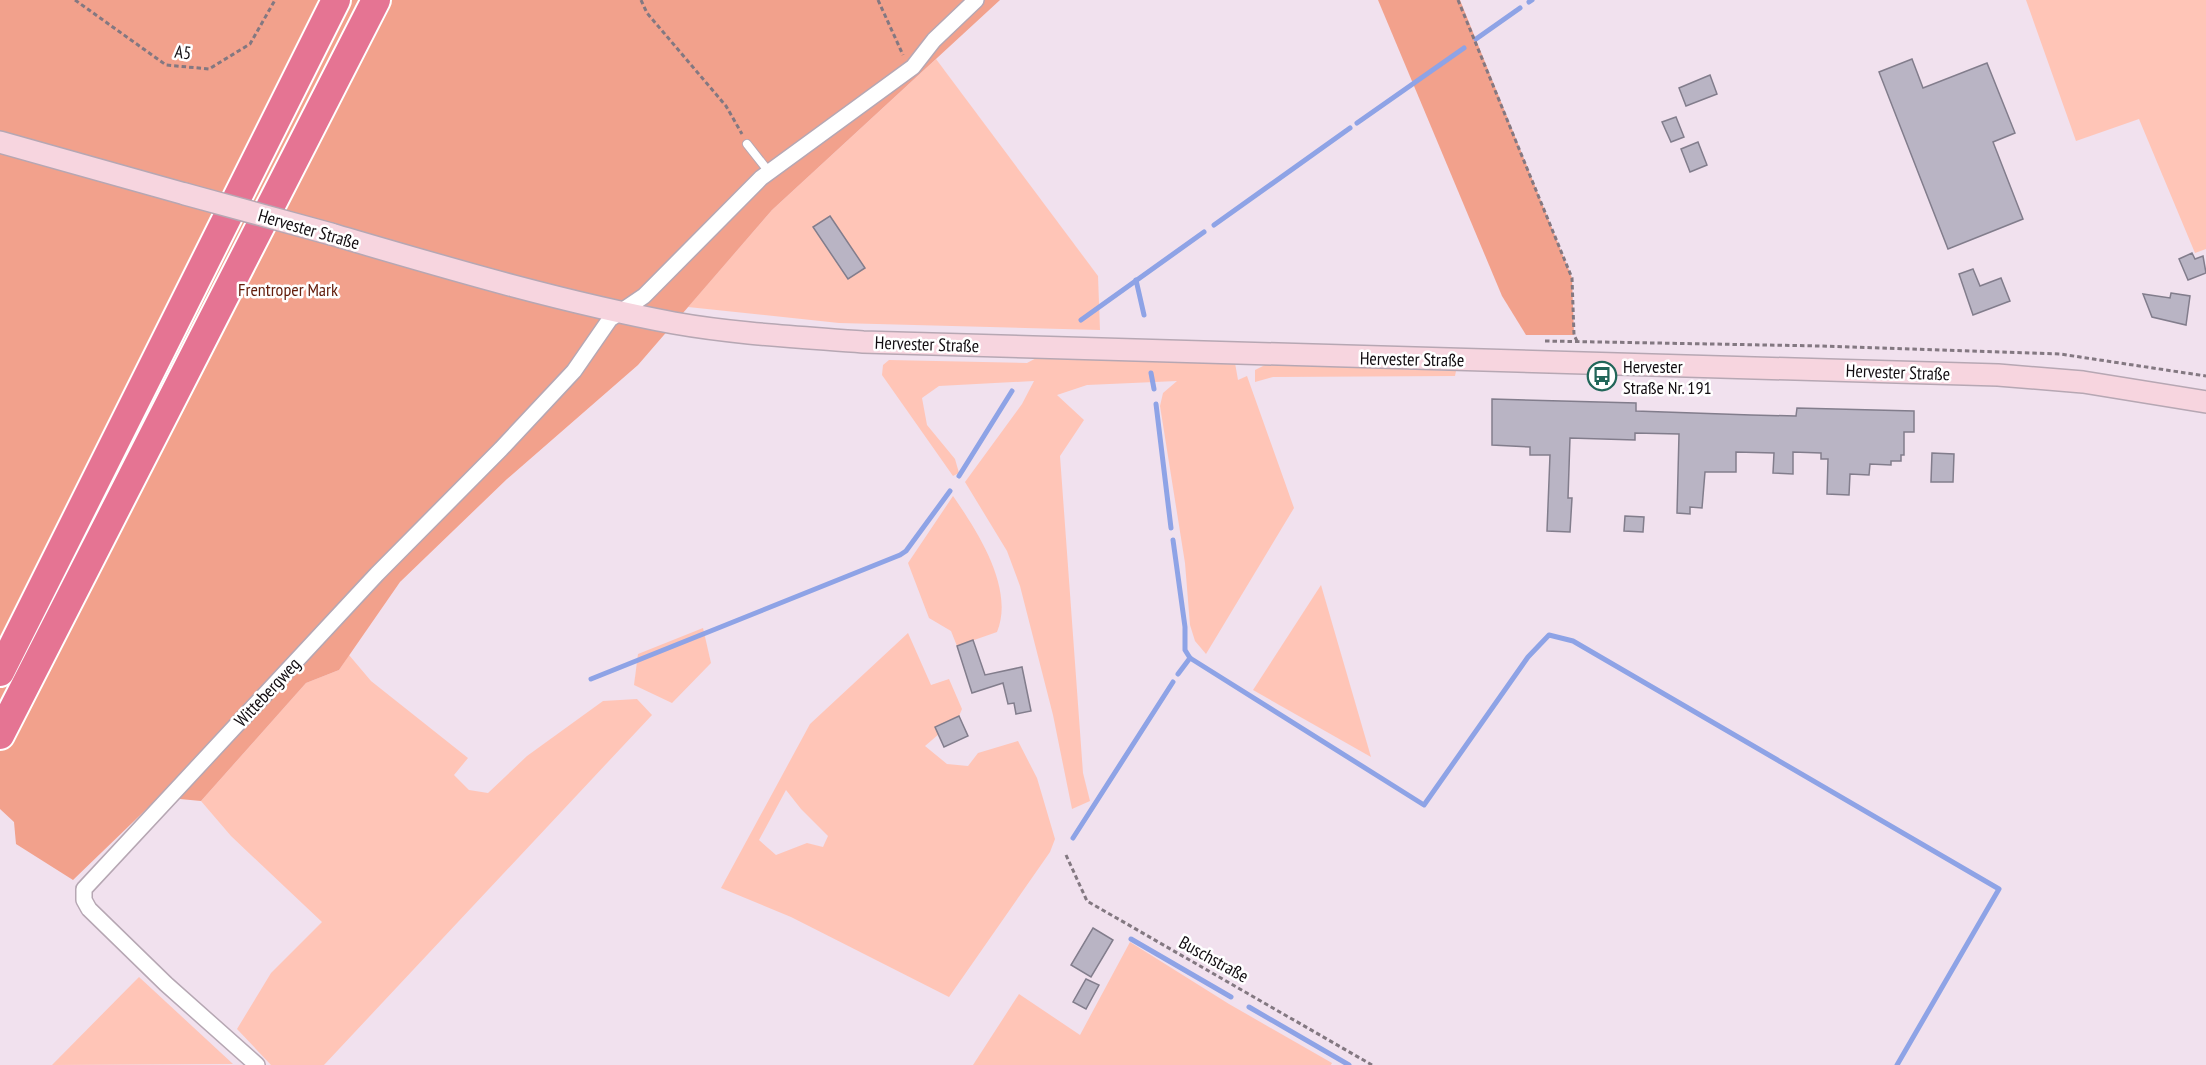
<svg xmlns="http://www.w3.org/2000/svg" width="2206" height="1065" font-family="'PT Sans Narrow',sans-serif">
  <rect width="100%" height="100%" fill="#f1e1ee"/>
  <g fill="#ffc5b7" fill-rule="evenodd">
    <path d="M2026,0H2206V249L2195,253L2139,119L2076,141Z"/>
    <path d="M936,59L1098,276L1100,330L839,323L688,307L772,210Z"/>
    <path d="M1040,356L1235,363L1238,380L1247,376L1294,508L1206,654L1195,641L1190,625L1185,563L1160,406L1163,393L1177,381L1087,385L1057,395L1084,420L1060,456L1083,773L1090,801L1072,809L1053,715L1020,586L1007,551L965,482L1022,404L1034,381L939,386L922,398L927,425L955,459L959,473L953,476L882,375L883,365L889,360L1027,363Z"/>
    <path d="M1267,364L1456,371L1455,376L1273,377L1255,382V370Z"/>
    <path d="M953,496C977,531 1015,588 997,632L957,646L951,631L929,618L908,563Z"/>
    <path d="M1321,585L1371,757L1253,690Z"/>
    <path d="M703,628L711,663L672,703L634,685L638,654Z"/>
    <path d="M908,633L931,685L949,679L962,709L959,716L935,727L939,734L925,746L947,764L968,766L978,753L1018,741L1037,778L1055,839L1050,852L949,997L791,917L721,888L810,724ZM786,790L801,809L828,836L823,847L807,843L776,855L759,840Z"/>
    <path d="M349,655L371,681L468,758L454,775L469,790L488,793L527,756L603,701L637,699L652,715L324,1065H271L237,1029L271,973L322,922L231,836L201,801L306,683L339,670Z"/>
    <path d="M1130,942L1229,1004L1332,1063L1331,1065H973L1019,994L1080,1035Z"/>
    <path d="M139,977L233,1064L52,1065Z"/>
  </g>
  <g fill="#f2a18c">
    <path d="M0,0H1000L772,210L638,365L507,479L400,582L339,670L306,683L201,801L159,797L73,880L16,844L14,822L0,809Z"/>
    <path d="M1378,0H1460L1572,278L1574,335H1526L1502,296Z"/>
  </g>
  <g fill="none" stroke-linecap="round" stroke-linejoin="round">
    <g stroke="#8ea3e6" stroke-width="5">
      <path d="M1529,2L1532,0"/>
      <path d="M1476,39L1520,8"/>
      <path d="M1357,123L1464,48"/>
      <path d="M1214,225L1350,128"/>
      <path d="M1136,280L1144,315"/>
      <path d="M1081,320L1204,232"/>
      <path d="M1151,373L1154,389"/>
      <path d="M1156,404L1171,528"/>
      <path d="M959,476L1012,391"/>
      <path d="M1173,540L1185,627V650L1190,658L1424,805L1528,657L1549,635L1573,641L1999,889L1897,1065"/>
      <path d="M1178,674L1190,658"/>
      <path d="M591,679L900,555L906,551L950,491"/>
      <path d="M1073,838L1173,682"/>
      <path d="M1131,939L1231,997"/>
      <path d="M1249,1007L1349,1065"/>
    </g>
  </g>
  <g fill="#b9b4c4" stroke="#827d8c" stroke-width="1.5">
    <path d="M1912,59L1923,88L1987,63L2015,133L1993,142L2023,219L1948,249L1879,72Z"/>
    <path d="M1710,75L1717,94L1686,106L1679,88Z"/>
    <path d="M1676,117L1684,137L1671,142L1662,122Z"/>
    <path d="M1698,142L1707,165L1690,172L1681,149Z"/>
    <path d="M830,216L865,268L848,279L813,227Z"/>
    <path d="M2192,253L2195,259L2203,256L2206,273L2188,280L2179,259Z"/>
    <path d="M1973,269L1980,286L2001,278L2010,301L1973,315L1959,274Z"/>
    <path d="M2171,293L2190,296L2186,325L2152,317L2143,294L2170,298Z"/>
    <path d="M1492,399L1636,403V411L1751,415L1796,416L1797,408L1914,411V432H1904V455H1901V461H1891V465L1870,464L1869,475L1850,474L1849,495L1827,494L1828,459H1821V453L1793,452V474L1773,473L1774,453L1736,452V472H1705L1702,508L1690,507V514L1677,513L1679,434L1635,433V440L1570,438L1568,498H1572L1570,532L1547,531L1550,455H1530V447L1492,445Z"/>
    <path d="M1932,453L1954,454L1953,482H1931Z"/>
    <path d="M1625,516L1644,517L1643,532L1624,531Z"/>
    <path d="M973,640L985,675L1022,667L1031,711L1016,714L1014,703L1008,704L1003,683L972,693L957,646Z"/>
    <path d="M959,716L968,736L944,747L935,727Z"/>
    <path d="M1093,928L1113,940L1091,977L1071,965Z"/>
    <path d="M1086,979L1099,985L1086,1009L1073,1002Z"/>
  </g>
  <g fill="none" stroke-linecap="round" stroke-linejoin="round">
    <g stroke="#b6a7b3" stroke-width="10">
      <path id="service" d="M747,144L769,172"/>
    </g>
    <g stroke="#b6a7b3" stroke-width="18">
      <path id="minor" d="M257,1065L166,984L89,909L84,900V889L377,574L501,449L574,371L610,319L644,296L761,178L913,67L934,40L976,0"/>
    </g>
    <g stroke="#b6a7b3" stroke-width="24">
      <g id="secondary">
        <path d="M0,142L185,194"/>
        <path d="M331,234C444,267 557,301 674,323C736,334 800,337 863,342L1998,375L2083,382L2206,402"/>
      </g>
    </g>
    <g stroke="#fff" stroke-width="32">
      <g id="motorway">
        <path d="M0,672L336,0"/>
        <path d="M0,735L376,0"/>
      </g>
    </g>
    <g stroke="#837881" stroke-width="3" stroke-dasharray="4.5 3" stroke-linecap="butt">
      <path d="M75,0L166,65L209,69L250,44L275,0"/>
      <path d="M641,0L647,13L726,106L742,134"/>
      <path d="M878,0L903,55"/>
      <path d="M1458,0L1572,278L1574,335L1577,341"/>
      <path d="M1545,341L1821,346L2060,354L2206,376"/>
      <path d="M1066,855L1087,901L1372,1065"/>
    </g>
    <use href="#service" stroke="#fff" stroke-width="8"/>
    <use href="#minor" stroke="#fff" stroke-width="15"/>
    <use href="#secondary" stroke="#f7d5df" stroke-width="21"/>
    <use href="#motorway" stroke="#e57493" stroke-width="28"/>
    <g stroke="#b6a7b3" stroke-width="24" stroke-linecap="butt">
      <path id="secondary-bridge" d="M185,194L331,234"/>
    </g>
    <use href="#secondary-bridge" stroke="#f7d5df" stroke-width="21"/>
  </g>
  <defs>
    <g id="bus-ring" transform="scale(1.5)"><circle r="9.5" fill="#fff" stroke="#216659" stroke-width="1.5"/><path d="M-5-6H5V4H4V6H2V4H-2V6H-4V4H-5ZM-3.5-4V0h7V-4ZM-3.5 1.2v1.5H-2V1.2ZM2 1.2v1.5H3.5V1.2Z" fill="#216659"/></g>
  </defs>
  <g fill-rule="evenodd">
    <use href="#bus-ring" x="1602" y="376"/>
  </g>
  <g text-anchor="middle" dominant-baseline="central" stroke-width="5" stroke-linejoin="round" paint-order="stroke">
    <g font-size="18" fill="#110c10" stroke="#fff">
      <text transform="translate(183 52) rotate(7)">A5</text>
      <text transform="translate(309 229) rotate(16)">Hervester Straße</text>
      <text transform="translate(927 344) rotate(2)">Hervester Straße</text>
      <text transform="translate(1412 359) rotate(1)">Hervester Straße</text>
      <text transform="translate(1898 372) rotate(2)">Hervester Straße</text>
      <text transform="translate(267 692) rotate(-47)">Wittebergweg</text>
      <text transform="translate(1214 959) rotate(29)">Buschstraße</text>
    </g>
    <g font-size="18" fill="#631d0b" stroke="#fff">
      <text x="288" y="289">Frentroper Mark</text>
    </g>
    <g font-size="18" fill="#110c10" stroke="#fff" text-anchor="start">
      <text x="1623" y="366">Hervester<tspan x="1623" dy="21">Straße Nr. 191</tspan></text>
    </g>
  </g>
</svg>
